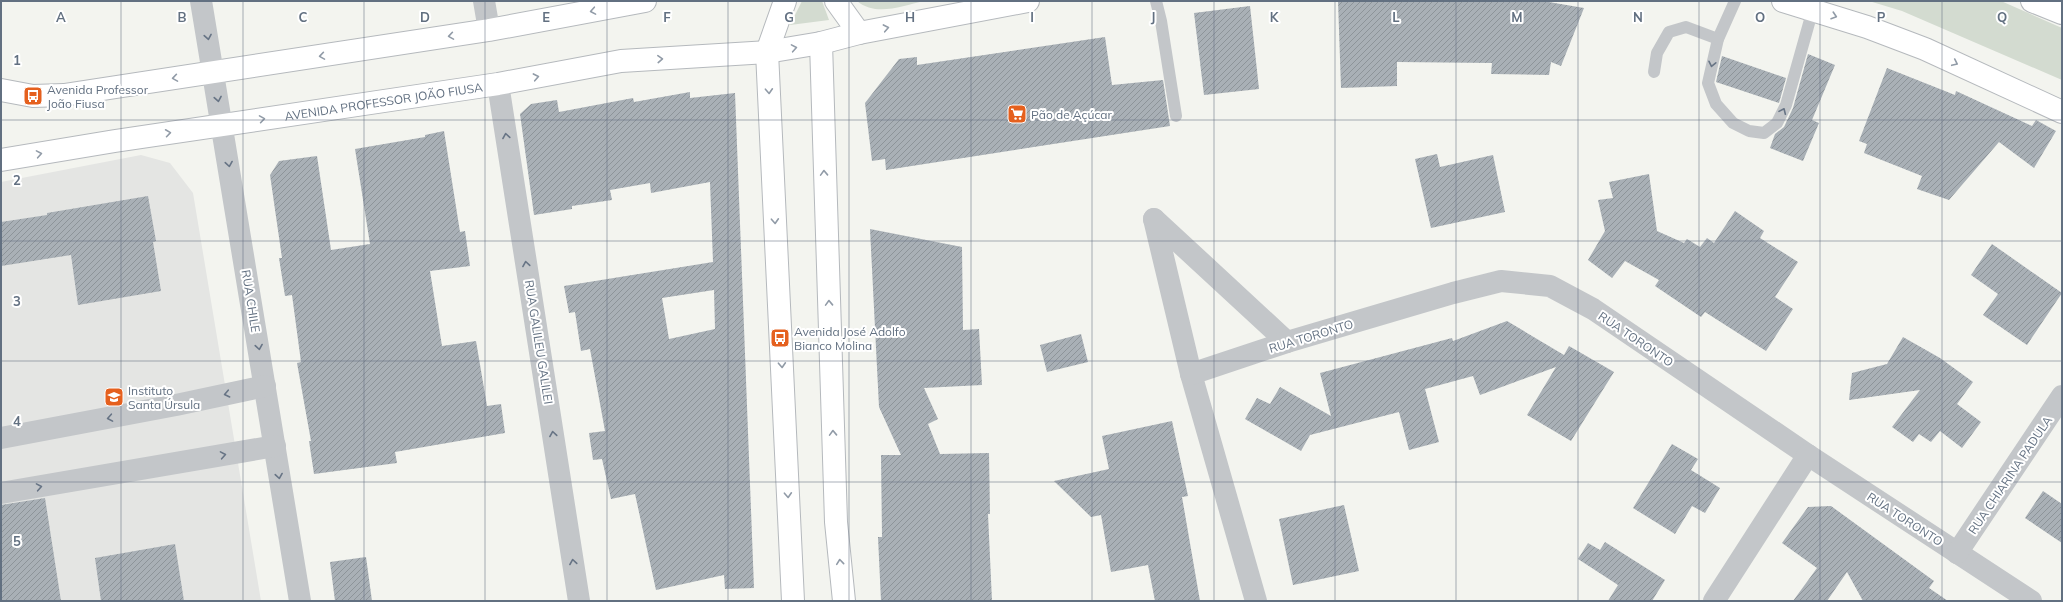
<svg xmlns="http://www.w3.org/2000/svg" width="2063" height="602" font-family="Mulish,sans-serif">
  <defs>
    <pattern id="building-hatch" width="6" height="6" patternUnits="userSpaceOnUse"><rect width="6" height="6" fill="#a9b0b6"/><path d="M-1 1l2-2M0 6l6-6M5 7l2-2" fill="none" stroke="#8d9499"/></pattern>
  </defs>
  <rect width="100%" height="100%" fill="#f3f4ef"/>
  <path fill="#e4e5e3" d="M141,155L170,163L193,193L261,601H1V182Z"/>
  <g fill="#d3dbd0">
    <path d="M802,1H822L829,20L790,25Z"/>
    <path d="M857,1H924C902,6 876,17 857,1Z"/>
    <path d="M1869,1H2001L2062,28V80L1902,11Z"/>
  </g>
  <g fill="url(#building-hatch)" fill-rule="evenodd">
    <path d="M1338,1H1543L1584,8L1561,66L1551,62L1549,75L1491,74L1492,63L1397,62V86L1341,88Z"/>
    <path d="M1250,6L1259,89L1204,95L1194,13Z"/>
    <path d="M1105,37L1112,85L1163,80L1170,126L886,170L885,159L872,161L865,103L899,59L917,57V65Z"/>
    <path d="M1808,54L1835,65L1812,120L1819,123L1803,161L1770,148L1775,134L1784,127L1793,108Z"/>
    <path d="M1722,56L1786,78L1779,103L1716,82Z"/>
    <path d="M1887,68L1955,95L1956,91L2032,126L2036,120L2056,131L2034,168L1999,142L1949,200L1917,189L1922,176L1864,153L1867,144L1859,141Z"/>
    <path d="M690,92V98L735,93L754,588L725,589L724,575L656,590L635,494L611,499L602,459L593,460L589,433L605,431L590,349L581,351L575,312L569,313L564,286L713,262L710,182L651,193L650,183L610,190L612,200L572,206V209L534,215L520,114L531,104L557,100L559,112L633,98L634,102ZM714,290L715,329L669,339L662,298Z"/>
    <path d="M444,131L460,232L465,231L470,266L430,271L442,346L476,341L487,406L501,404L505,433L395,452L397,463L314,474L309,441H311L297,363L301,362L292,295L285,296L279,258H282L270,175L279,161L317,156L331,250L370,244L355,149L425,137V135Z"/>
    <path d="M1437,154L1440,167L1493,155L1505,212L1431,228L1415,159Z"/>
    <path d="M1649,174L1657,231L1684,243L1687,239L1700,247L1707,238L1714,243L1735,211L1764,231L1760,238L1798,262L1775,297L1793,309L1766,351L1705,312L1701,317L1655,286L1659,280L1625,261L1612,278L1588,260L1605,231L1598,200L1613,198L1609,182Z"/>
    <path d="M148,196L156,241L153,242L161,291L78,305L71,255L1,266V222L47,215V213Z"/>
    <path d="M870,229L962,247L963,330L979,329L982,385L924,388L938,419L928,424L940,454L989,453L990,514H988L992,601H881L878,537H882L881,455H901L879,407Z"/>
    <path d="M1992,244L2062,293L2027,345L1983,315L1998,294L1971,275Z"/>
    <path d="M1507,321L1564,355L1569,346L1614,372L1571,441L1527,415L1556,367L1480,395L1473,376L1425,389L1439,442L1409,450L1399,412L1310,435L1301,451L1245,419L1257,398L1270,404L1280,387L1331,416L1320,373L1452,338L1453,341Z"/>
    <path d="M1081,334L1088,362L1047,372L1040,345Z"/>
    <path d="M1903,337L1940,358L1973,382L1957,404L1981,422L1962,448L1940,431L1931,442L1919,434L1913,442L1892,427L1920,390L1849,400L1852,373L1887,364Z"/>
    <path d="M1172,421L1188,496L1182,497L1200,601H1155L1148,565L1111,572L1101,515L1091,517L1054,481L1109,469L1102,436Z"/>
    <path d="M1672,444L1698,459L1691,470L1720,488L1705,513L1692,506L1675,534L1633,508Z"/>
    <path d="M2043,491L2062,504V543L2025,518Z"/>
    <path d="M45,498L61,601H1V505Z"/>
    <path d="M1344,505L1359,571L1293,585L1279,519Z"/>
    <path d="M1831,506L1934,581L1929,588L1948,601H1863L1847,572L1827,601H1793L1817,568L1782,543L1808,507Z"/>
    <path d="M1605,542L1665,580L1652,601H1608L1618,585L1578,559L1588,543L1600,550Z"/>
    <path d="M175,544L184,601H101L95,558Z"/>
    <path d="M366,557L372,601H335L330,562Z"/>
  </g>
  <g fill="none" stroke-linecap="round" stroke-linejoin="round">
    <g stroke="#b5b9bd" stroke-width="24">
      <g id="secondary">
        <path d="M785,1L767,52L793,601"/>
        <path d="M836,1L859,33"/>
        <path d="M1783,1L1867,27L1925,49L2062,112"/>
        <path d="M2032,1L2062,13"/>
        <path d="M821,43L836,522L844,601"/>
        <path d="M1,90L33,96L64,95L489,30L645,1"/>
        <path id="s1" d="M1,160L115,141L498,84L621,61L767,52L821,43L859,33L1028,1"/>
      </g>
    </g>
    <g stroke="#c3c6c9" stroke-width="12">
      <path d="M1156,1L1161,21L1176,116"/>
      <path d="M1735,1L1718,39L1708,83L1716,104L1733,123L1749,131L1764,133L1777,123L1786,105L1813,9"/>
      <path d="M1654,72L1657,53L1669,32L1686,27L1718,39"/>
    </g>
    <g stroke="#c3c6c9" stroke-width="22">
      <path d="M201,1L300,601"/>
      <path d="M484,1L489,30"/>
      <path d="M498,84L579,601"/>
      <path d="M1154,219L1191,374L1256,601"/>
      <path d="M1154,219L1287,342"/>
      <path d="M1191,374L1287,342L1453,293L1501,281L1550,286L1593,309L1808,455L2031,601"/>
      <path d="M1,438L176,405L265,386"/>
      <path d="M1,493L275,446"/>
      <path d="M1957,553L2062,396"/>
      <path d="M1714,601L1808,455"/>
    </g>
    <use href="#secondary" stroke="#fff" stroke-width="22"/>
  </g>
  <defs><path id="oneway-chevron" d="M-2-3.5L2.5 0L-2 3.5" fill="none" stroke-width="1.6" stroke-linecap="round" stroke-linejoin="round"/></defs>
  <g stroke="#919ba7">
    <use href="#oneway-chevron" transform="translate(593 11) rotate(170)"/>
    <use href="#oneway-chevron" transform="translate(1834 16) rotate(18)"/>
    <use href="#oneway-chevron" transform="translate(886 28) rotate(-11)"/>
    <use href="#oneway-chevron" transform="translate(451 36) rotate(171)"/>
    <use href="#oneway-chevron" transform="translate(794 48) rotate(-10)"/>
    <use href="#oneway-chevron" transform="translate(322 56) rotate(171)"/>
    <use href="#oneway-chevron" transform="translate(660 59) rotate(-3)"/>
    <use href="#oneway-chevron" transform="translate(1955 63) rotate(25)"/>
    <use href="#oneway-chevron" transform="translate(536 77) rotate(-11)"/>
    <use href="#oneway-chevron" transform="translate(175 78) rotate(171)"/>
    <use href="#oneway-chevron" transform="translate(769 91) rotate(87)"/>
    <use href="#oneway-chevron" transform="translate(262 119) rotate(-9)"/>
    <use href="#oneway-chevron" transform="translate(168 133) rotate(-8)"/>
    <use href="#oneway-chevron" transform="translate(39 154) rotate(-10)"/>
    <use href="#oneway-chevron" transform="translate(824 173) rotate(-92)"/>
    <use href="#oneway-chevron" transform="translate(775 221) rotate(87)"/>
    <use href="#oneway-chevron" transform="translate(829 303) rotate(-92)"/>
    <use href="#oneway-chevron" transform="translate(782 365) rotate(87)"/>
    <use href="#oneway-chevron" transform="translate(833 433) rotate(-92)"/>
    <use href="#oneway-chevron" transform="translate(788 495) rotate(87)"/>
    <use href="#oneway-chevron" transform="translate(840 562) rotate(-96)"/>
  </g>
  <g stroke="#677485">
    <use href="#oneway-chevron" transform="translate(208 37) rotate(80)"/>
    <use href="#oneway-chevron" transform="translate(1712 64) rotate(102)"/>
    <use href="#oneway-chevron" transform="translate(218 99) rotate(80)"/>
    <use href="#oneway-chevron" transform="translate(1783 111) rotate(-66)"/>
    <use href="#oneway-chevron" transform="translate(506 136) rotate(-99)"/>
    <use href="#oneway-chevron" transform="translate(229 164) rotate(81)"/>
    <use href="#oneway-chevron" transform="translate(526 264) rotate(-99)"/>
    <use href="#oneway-chevron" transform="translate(259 347) rotate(81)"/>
    <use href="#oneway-chevron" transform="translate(227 394) rotate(168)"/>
    <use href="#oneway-chevron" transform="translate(110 418) rotate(170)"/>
    <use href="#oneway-chevron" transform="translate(553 434) rotate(-99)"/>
    <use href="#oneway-chevron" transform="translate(223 455) rotate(-10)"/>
    <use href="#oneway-chevron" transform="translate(279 476) rotate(81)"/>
    <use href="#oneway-chevron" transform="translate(39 487) rotate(-10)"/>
    <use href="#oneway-chevron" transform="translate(573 562) rotate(-99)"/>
  </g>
  <path fill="none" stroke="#627081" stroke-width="1" stroke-opacity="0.55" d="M121,1V601M243,1V601M364,1V601M485,1V601M607,1V601M728,1V601M849,1V601M971,1V601M1092,1V601M1214,1V601M1335,1V601M1456,1V601M1578,1V601M1699,1V601M1820,1V601M1942,1V601M1,120H2062M1,241H2062M1,361H2062M1,482H2062"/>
  <defs>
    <g id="bus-square" transform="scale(1)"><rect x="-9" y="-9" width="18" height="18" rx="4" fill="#e5601e" stroke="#fff"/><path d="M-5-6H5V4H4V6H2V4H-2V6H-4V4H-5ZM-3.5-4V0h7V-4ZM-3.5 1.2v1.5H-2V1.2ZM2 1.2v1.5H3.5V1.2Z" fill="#fff"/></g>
    <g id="supermarket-square" transform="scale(1)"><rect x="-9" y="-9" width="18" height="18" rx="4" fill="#e5601e" stroke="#fff"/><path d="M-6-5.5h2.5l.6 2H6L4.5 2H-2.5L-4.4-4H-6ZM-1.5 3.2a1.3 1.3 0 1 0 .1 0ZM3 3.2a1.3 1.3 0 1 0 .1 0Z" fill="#fff"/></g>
    <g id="school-square" transform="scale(1)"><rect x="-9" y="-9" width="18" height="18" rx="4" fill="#e5601e" stroke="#fff"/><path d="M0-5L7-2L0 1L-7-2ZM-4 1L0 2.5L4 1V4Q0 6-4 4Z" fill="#fff"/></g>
  </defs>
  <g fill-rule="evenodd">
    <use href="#bus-square" x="33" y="96"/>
    <use href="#supermarket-square" x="1017" y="114"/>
    <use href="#bus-square" x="780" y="338"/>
    <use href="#school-square" x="114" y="397"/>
  </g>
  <g text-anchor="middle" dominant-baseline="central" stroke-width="4" stroke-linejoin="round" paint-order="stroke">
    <g font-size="12" fill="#627081" stroke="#fff" text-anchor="start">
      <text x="47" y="89">Avenida Professor<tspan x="47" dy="14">João Fiusa</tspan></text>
      <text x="1031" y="114">Pão de Açúcar</text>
      <text x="794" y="331">Avenida José Adolfo<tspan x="794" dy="14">Bianco Molina</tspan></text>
      <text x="128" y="390">Instituto<tspan x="128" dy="14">Santa Úrsula</tspan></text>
    </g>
    <g font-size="12" fill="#627081" stroke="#fff">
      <text stroke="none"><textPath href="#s1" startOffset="387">AVENIDA PROFESSOR JOÃO FIUSA</textPath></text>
      <text transform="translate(251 301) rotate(81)">RUA CHILE</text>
      <text transform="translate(1311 336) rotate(-17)">RUA TORONTO</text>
      <text transform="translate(1636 339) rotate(34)">RUA TORONTO</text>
      <text transform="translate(539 342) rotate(81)">RUA GALILEU GALILEI</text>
      <text transform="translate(2010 475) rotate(-56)">RUA CHIARINA PADULA</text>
      <text transform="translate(1905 519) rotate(33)">RUA TORONTO</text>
    </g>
  </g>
  <g font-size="13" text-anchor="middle" font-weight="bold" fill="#627081" stroke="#fff" stroke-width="4" stroke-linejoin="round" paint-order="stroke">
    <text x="61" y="22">A</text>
    <text x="182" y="22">B</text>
    <text x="303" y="22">C</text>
    <text x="425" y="22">D</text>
    <text x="546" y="22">E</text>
    <text x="667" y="22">F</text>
    <text x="789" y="22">G</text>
    <text x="910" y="22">H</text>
    <text x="1032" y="22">I</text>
    <text x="1153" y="22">J</text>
    <text x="1274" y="22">K</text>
    <text x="1396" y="22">L</text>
    <text x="1517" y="22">M</text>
    <text x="1638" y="22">N</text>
    <text x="1760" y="22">O</text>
    <text x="1881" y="22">P</text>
    <text x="2002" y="22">Q</text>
    <text x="17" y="65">1</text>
    <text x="17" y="185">2</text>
    <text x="17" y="306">3</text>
    <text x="17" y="426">4</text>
    <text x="17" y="546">5</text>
  </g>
  <rect width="2063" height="602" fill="none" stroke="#627081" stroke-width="4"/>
</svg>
